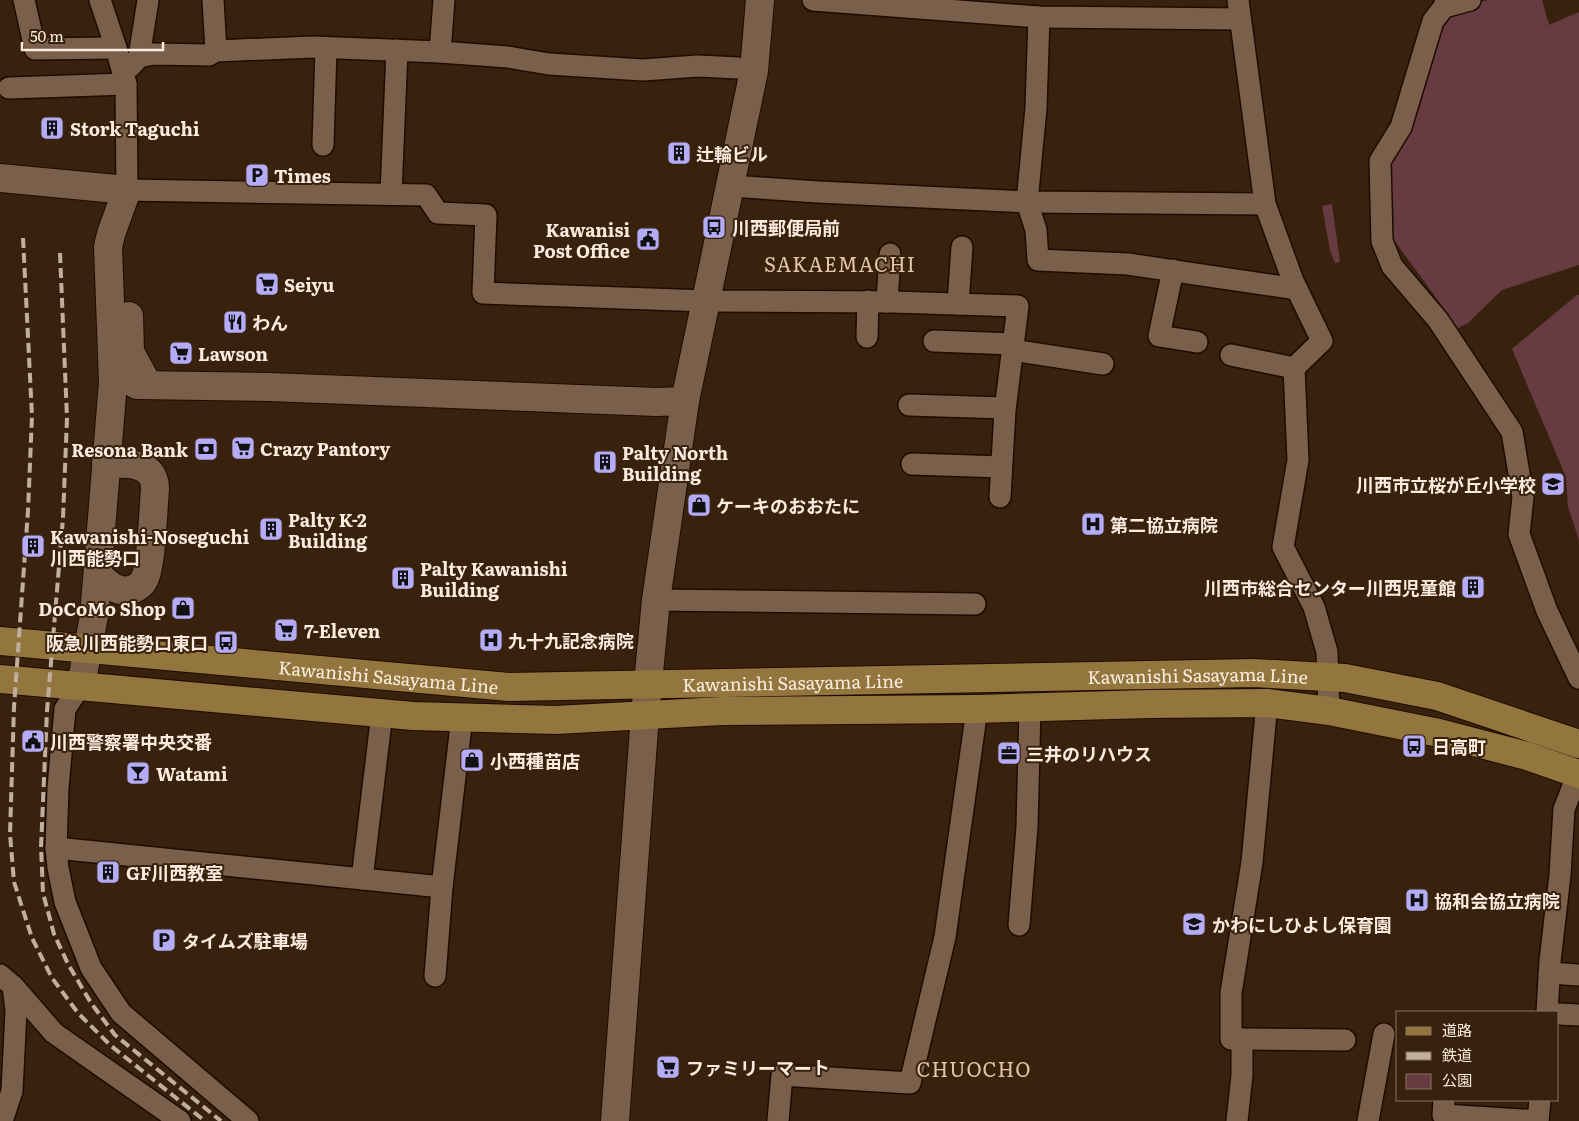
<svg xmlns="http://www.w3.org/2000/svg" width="1579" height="1121" font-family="Literata,'Noto Sans JP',serif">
  <rect width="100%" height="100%" fill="#39220d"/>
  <g fill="#663b42">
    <path d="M1488,0H1542L1549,25L1579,12V265L1502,290L1468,323L1458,328L1394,240L1389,167L1435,26L1450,10Z"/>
    <path d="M1332,204L1340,262L1335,263L1330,250L1322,206Z"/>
    <path d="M1577,295H1579V540L1568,507L1566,477L1512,349Z"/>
  </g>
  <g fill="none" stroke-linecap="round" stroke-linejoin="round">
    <g stroke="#1f0b00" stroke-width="24">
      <g id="minor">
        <path d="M24,0L35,49L116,48"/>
        <path d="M100,0L116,48L126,84L127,190L426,195L438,213L486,215L483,293L707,301L893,302L1018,306L1005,410L1000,497"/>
        <path d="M213,0L216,51"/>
        <path d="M813,0L1039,17L1240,19"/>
        <path d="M1238,0L1265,204L1293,281L1322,341L1294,368L1298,460L1283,547L1314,607L1327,652L1329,711"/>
        <path d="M1446,0L1444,7L1433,21L1401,127L1380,161L1382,241L1392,266L1438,320L1512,432L1523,497L1519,534L1547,611L1579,678"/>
        <path d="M1444,7L1470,0"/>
        <path d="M1039,17L1036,108L1027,202L1036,230L1038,260L1128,264L1297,289"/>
        <path d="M440,52L444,0"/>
        <path d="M139,57L153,54L209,55L216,51L313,47L440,52L508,57L549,64L643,70L698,66L738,68L754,71"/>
        <path d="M130,67L139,57L148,0"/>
        <path d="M9,88L126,84"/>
        <path d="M323,145L326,48"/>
        <path d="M731,186L818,192L1030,202L1265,204"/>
        <path d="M391,194L397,50"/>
        <path d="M1173,270L1159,336L1197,342"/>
        <path d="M887,302L890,254"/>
        <path d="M958,304L962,247"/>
        <path d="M867,337L868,301"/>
        <path d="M934,341L1013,344"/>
        <path d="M1012,350L1103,364"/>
        <path d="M1231,355L1294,368"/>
        <path d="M909,405L1005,408"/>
        <path d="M912,464L1001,467"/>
        <path d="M656,600L975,604"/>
        <path d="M81,685L65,709L58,788L56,848L58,868L65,902L91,968L121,1013L248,1121"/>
        <path d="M56,848L442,887"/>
        <path d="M362,879L382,713"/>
        <path d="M1019,925L1027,827L1030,708"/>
        <path d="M1549,973L1579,975"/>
        <path d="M0,975L13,986L16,1011L12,1091L2,1121"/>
        <path d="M435,976L442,887L462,717"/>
        <path d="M13,986L54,1033L180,1121"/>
        <path d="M1547,1012L1550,961L1560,875L1564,809L1579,771"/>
        <path d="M1558,1014L1579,1015"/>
        <path d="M1242,1039L1345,1040"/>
        <path d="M1444,1100L1443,1115L1538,1121"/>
        <path d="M778,1121L782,1075L910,1083L945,937L977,709"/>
        <path d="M1237,1121L1242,1075V1039H1231V993L1252,862L1267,703"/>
        <path d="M1368,1121L1384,1034"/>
        <path d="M1538,1121L1540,1100"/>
      </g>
    </g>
    <g stroke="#1f0b00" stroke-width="30">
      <g id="tertiary">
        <path d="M0,178L127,190"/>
        <path d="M129,316L130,352L148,385"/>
        <path d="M113,365L120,375L137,385L269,387L657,402L685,401"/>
        <path d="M98,575C104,580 113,589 121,590C129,592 140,588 144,580C152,566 153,509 155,490C155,487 155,482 153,478C146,461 121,464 106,464"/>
        <path d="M81,685L94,616L113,382L108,247L111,234L127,190"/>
        <path d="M615,1121L645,715L656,600L685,401L754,71L760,0"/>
      </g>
    </g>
    <g stroke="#1f0b00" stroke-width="30">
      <g id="primary">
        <path id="s1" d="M0,641L509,687L1254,673L1345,678L1437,696L1579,744"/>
        <path d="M0,679L413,716L556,720L722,711L977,709L1149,704L1267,703L1329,711L1439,733L1527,756L1579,774"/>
      </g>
    </g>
    <use href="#minor" stroke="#7a604a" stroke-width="21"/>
    <use href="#tertiary" stroke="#7a604a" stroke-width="28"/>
    <use href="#primary" stroke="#93763d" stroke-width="28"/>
    <g stroke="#c0ae9f" stroke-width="4" stroke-dasharray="10 5" stroke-linecap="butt">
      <path d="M23,238L32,416L28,511L14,707L10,834L14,882L32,938L52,978L78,1013L110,1045L205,1121"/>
      <path d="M60,253L67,418L63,518L47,711L41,847L43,893L54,934L68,964L91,1003L115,1035L221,1121"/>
    </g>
  </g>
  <defs>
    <g id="building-square" transform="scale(1.25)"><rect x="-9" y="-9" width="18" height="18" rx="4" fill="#b5acf8" stroke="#39220d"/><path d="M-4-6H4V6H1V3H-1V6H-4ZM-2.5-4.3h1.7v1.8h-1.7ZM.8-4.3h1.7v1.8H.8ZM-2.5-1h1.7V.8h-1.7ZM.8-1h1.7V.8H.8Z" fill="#111"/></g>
    <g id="parking-square" transform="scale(1.25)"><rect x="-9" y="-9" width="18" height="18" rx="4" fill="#b5acf8" stroke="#39220d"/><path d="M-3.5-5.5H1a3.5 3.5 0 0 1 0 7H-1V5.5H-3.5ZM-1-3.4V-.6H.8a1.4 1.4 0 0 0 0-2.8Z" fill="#111"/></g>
    <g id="bus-square" transform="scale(1.25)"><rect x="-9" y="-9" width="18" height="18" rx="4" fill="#b5acf8" stroke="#39220d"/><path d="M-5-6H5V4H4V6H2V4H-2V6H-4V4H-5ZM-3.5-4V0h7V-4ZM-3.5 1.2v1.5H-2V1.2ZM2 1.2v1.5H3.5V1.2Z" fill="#111"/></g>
    <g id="civic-square" transform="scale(1.25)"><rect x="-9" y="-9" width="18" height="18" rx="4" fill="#b5acf8" stroke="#39220d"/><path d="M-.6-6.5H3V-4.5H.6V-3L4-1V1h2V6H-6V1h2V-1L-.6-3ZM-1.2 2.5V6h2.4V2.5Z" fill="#111"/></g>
    <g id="supermarket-square" transform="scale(1.25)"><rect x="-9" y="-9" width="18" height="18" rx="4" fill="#b5acf8" stroke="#39220d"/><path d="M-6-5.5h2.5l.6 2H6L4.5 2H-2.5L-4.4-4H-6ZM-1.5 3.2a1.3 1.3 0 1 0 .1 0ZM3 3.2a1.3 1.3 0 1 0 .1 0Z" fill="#111"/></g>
    <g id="restaurant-square" transform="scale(1.25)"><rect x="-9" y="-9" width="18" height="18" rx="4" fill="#b5acf8" stroke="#39220d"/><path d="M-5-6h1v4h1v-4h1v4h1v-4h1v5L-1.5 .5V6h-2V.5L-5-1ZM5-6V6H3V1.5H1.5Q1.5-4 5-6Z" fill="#111"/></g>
    <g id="bank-square" transform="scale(1.25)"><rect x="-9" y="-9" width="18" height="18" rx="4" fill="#b5acf8" stroke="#39220d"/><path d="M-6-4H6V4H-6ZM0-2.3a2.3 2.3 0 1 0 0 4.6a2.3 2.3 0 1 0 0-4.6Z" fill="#111"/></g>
    <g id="school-square" transform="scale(1.25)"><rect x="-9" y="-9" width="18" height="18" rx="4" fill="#b5acf8" stroke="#39220d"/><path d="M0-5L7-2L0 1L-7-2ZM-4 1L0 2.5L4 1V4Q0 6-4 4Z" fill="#111"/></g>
    <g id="shop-square" transform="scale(1.25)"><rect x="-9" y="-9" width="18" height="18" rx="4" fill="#b5acf8" stroke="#39220d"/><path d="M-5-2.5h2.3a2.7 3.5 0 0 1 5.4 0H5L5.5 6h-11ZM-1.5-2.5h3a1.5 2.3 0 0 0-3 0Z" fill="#111"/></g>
    <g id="hospital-square" transform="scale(1.25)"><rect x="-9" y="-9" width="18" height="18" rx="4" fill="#b5acf8" stroke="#39220d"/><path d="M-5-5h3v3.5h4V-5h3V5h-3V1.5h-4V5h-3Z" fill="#111"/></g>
    <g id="office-square" transform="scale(1.25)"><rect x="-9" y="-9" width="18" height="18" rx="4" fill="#b5acf8" stroke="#39220d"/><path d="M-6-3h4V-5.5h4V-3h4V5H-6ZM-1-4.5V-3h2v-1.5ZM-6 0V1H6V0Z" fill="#111"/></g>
    <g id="bar-square" transform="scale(1.25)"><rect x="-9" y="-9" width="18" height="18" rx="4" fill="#b5acf8" stroke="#39220d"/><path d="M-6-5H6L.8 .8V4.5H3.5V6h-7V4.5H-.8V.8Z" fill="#111"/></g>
  </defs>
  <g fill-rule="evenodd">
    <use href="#building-square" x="52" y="128"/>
    <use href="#building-square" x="679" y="153"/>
    <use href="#parking-square" x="257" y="175"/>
    <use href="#bus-square" x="714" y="227"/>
    <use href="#civic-square" x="648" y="239"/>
    <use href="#supermarket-square" x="267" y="284"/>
    <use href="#restaurant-square" x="235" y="322"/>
    <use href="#supermarket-square" x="181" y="353"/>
    <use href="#supermarket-square" x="243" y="448"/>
    <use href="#bank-square" x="206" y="449"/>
    <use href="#building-square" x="605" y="462"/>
    <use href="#school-square" x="1553" y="484"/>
    <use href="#shop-square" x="699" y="505"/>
    <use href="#hospital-square" x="1093" y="524"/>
    <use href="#building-square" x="271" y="529"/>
    <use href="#building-square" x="33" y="546"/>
    <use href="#building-square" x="403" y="578"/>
    <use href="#building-square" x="1473" y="587"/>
    <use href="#shop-square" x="183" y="608"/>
    <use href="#supermarket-square" x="286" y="630"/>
    <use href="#hospital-square" x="491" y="640"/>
    <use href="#bus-square" x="226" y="642"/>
    <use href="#civic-square" x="33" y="741"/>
    <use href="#bus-square" x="1414" y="746"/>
    <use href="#office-square" x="1009" y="753"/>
    <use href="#shop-square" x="472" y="760"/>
    <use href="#bar-square" x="138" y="773"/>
    <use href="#building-square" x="108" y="872"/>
    <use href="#hospital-square" x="1417" y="900"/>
    <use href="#school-square" x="1194" y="924"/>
    <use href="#parking-square" x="164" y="940"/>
    <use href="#supermarket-square" x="668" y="1067"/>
  </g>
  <g text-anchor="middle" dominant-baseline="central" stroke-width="4" stroke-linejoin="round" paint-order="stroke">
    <g font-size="18" font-weight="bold" fill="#fbecdf" stroke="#39220d" text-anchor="start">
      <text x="70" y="128">Stork Taguchi</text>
      <text x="696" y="153">辻輪ビル</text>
      <text x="274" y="175">Times</text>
      <text x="732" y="227">川西郵便局前</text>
      <text x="630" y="229" text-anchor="end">Kawanisi<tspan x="630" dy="21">Post Office</tspan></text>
      <text x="284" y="284">Seiyu</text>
      <text x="252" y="322">わん</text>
      <text x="198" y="353">Lawson</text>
      <text x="260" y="448">Crazy Pantory</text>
      <text x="188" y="449" text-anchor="end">Resona Bank</text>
      <text x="622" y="452">Palty North<tspan x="622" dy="21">Building</tspan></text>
      <text x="1536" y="484" text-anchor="end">川西市立桜が丘小学校</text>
      <text x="716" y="505">ケーキのおおたに</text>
      <text x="288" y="519">Palty K-2<tspan x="288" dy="21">Building</tspan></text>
      <text x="1110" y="524">第二協立病院</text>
      <text x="50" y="536">Kawanishi-Noseguchi<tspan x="50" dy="21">川西能勢口</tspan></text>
      <text x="420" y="568">Palty Kawanishi<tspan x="420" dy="21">Building</tspan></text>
      <text x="1456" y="587" text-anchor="end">川西市総合センター川西児童館</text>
      <text x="166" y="608" text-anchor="end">DoCoMo Shop</text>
      <text x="304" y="630">7-Eleven</text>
      <text x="508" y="640">九十九記念病院</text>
      <text x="208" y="642" text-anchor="end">阪急川西能勢口東口</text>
      <text x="50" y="741">川西警察署中央交番</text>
      <text x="1432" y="746">日高町</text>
      <text x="1026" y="753">三井のリハウス</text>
      <text x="490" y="760">小西種苗店</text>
      <text x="156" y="773">Watami</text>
      <text x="126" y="872">GF川西教室</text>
      <text x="1434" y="900">協和会協立病院</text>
      <text x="1212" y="924">かわにしひよし保育園</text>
      <text x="182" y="940">タイムズ駐車場</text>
      <text x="686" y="1067">ファミリーマート</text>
    </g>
    <g font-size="18" fill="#fbecdf" stroke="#39220d">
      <text stroke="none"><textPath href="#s1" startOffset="390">Kawanishi Sasayama Line</textPath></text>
      <text stroke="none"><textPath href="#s1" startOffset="1200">Kawanishi Sasayama Line</textPath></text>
      <text stroke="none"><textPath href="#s1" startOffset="795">Kawanishi Sasayama Line</textPath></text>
    </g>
    <g font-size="20" letter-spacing="1" fill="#e2c4ab" stroke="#39220d">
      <text x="840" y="263">SAKAEMACHI</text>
      <text x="974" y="1068">CHUOCHO</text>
    </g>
  </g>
  <rect x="1396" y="1011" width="162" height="90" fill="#39220d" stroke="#877361"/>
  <rect x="1406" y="1027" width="25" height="8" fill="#93763d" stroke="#877361"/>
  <text x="1442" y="1036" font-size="15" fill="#fbecdf">道路</text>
  <rect x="1406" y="1052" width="25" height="8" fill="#c0ae9f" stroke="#877361"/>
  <text x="1442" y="1061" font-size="15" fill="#fbecdf">鉄道</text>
  <rect x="1406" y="1074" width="25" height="15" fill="#663b42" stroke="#877361"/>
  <text x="1442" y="1086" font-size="15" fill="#fbecdf">公園</text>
  <path d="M22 42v8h141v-8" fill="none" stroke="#fbecdf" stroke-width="2.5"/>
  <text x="30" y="42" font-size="15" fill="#fbecdf" stroke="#39220d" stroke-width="4" paint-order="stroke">50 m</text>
</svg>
